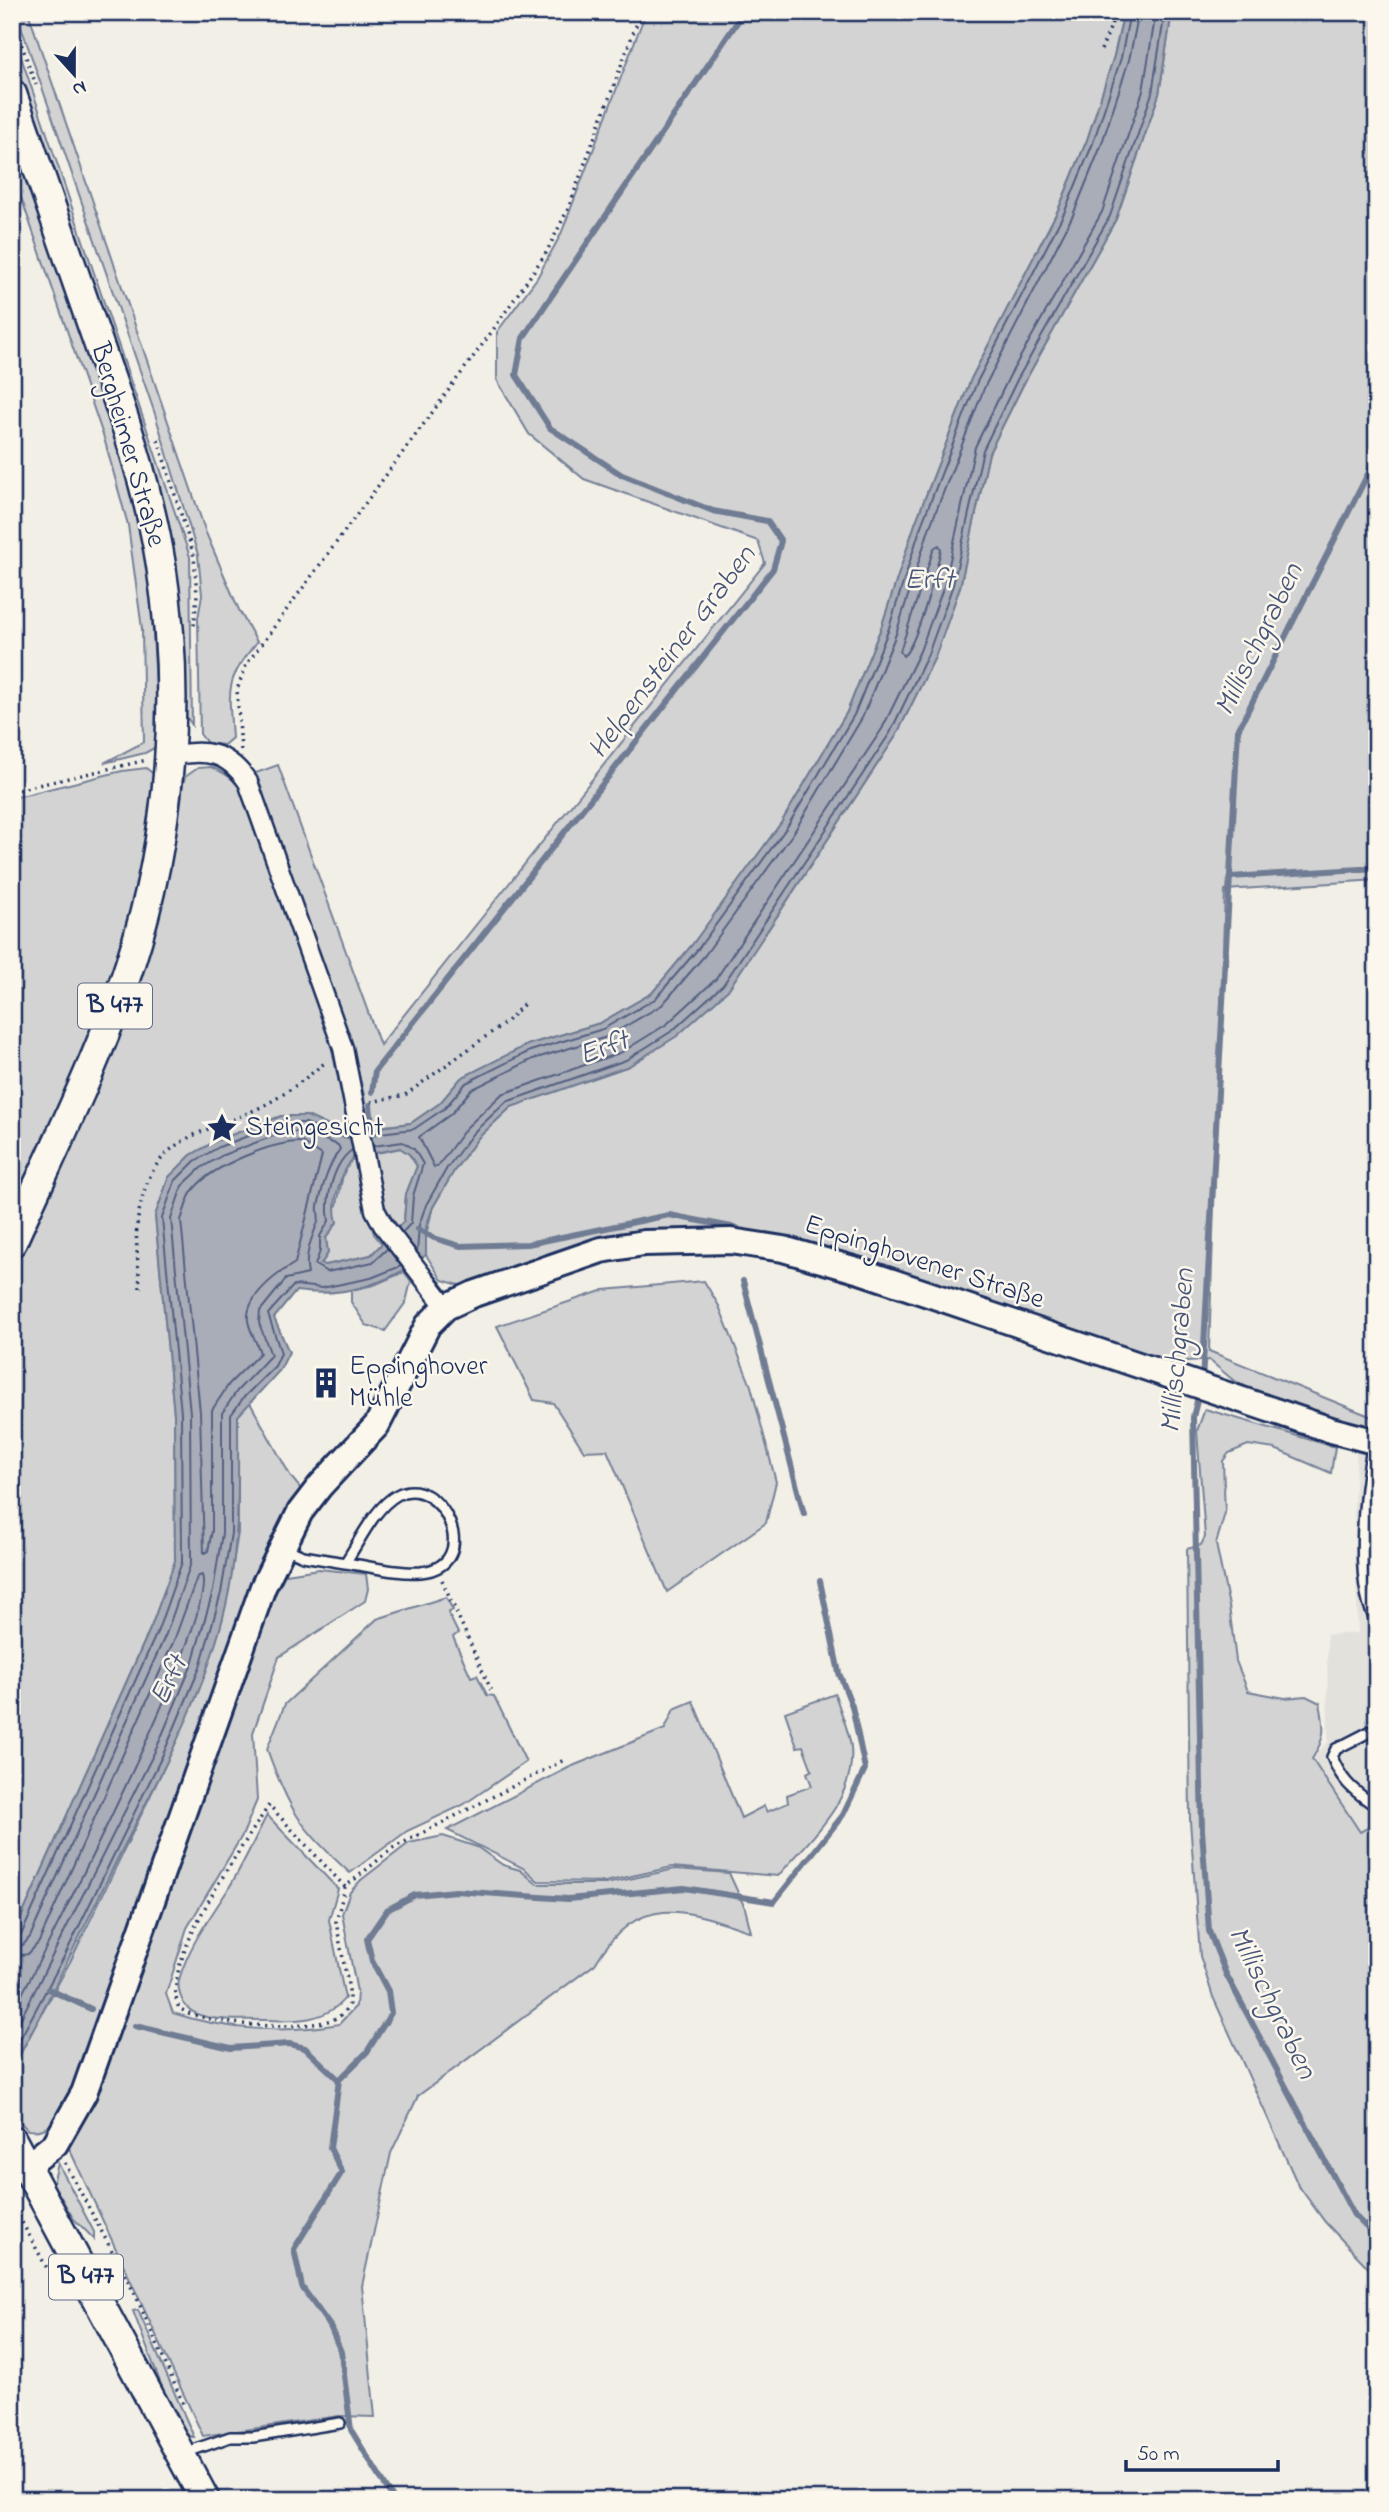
<svg xmlns="http://www.w3.org/2000/svg" width="1389" height="2512" font-family="'Indie Flower',sans-serif">
  <rect width="100%" height="100%" fill="#f2efe6"/>
  <filter id="ink" filterUnits="userSpaceOnUse"><feTurbulence type="fractalNoise" baseFrequency=".0143" numOctaves="2"/><feDisplacementMap in="SourceGraphic" scale="14" xChannelSelector="R" yChannelSelector="G"/><feConvolveMatrix kernelMatrix="1 2 1 2 8 2 1 2 1" color-interpolation-filters="sRGB"/></filter>
  <g filter="url(#ink)">
    <path fill="#e2e1dc" d="M1357,1445L1377,1451V1823L1360,1832L1312,1759L1328,1742L1327,1635L1358,1633L1354,1507Z"/>
    <g fill="#d2d3d2" stroke="#768198" stroke-width="2">
      <path d="M16,12H28L206,533L239,610L257,642C224,682 229,688 232,738L224,745L207,743L200,734L198,618L202,595L198,555L155,414Z"/>
      <path d="M646,12H1124L1114,56L1087,140L1059,208L971,379L915,524L881,628L847,712L781,823L692,945L652,993L600,1023L527,1045L461,1078L440,1103L411,1123L367,1128L364,1095L347,1029L253,774L278,765L380,1045L765,563L758,541L584,479L529,434L497,380V332L537,278L561,234Z"/>
      <path d="M1172,12H1377V880L1225,890L1209,1351L1377,1419V1431L1268,1398L1233,1380L1209,1360L1162,1362L734,1233L479,1283L459,1285L442,1280L426,1255L424,1243L433,1207L454,1171L478,1138L511,1107L629,1066L768,930L896,736L935,657L960,587L989,453L1024,383L1116,219L1159,94Z"/>
      <path d="M12,30L190,557L192,725L183,711L139,431L12,64Z"/>
      <path d="M12,133L136,500L149,566L159,736L156,747L145,753L104,763L144,742L142,629L128,525L104,438L12,171Z"/>
      <path d="M211,767C230,775 238,782 247,800L329,1035L349,1131L333,1128L307,1116H281L216,1141L191,1155L169,1177L155,1216L174,1414L175,1561L151,1627L12,1938V1271L98,1080L185,777L198,768Z"/>
      <path d="M146,768L156,776C142,937 76,1069 12,1214V798L122,771Z"/>
      <path d="M401,1148L409,1154L417,1166L406,1194L404,1221L398,1227L383,1205L372,1154Z"/>
      <path d="M354,1157L374,1234L382,1244L371,1255L326,1265L321,1264L328,1253L326,1238L337,1222L333,1209L337,1205L344,1169Z"/>
      <path d="M404,1272L411,1281L406,1302L385,1331L366,1325L351,1302V1290L374,1285Z"/>
      <path d="M704,1281L719,1306L751,1386L776,1482L766,1523L667,1592L607,1450L584,1451L553,1403L534,1400L497,1326L604,1290Z"/>
      <path d="M249,1401L291,1477L305,1494L277,1535L253,1581L67,2107C56,2121 48,2133 28,2130L12,2114V2069L72,1958L171,1753L207,1669L228,1594L238,1533V1416Z"/>
      <path d="M1205,1409L1335,1447L1331,1473L1275,1449L1248,1445L1229,1453L1223,1461L1225,1513L1216,1544L1229,1606L1236,1661L1248,1691L1285,1698L1306,1696L1320,1703C1325,1729 1326,1737 1312,1759L1360,1832L1377,1823V2277L1325,2222L1298,2185L1213,1997L1200,1956L1190,1821L1187,1549L1201,1545L1205,1537L1197,1431Z"/>
      <path d="M319,1569L366,1574L368,1589L365,1601L279,1657L253,1733L257,1800L243,1834L187,1928L166,1994L173,2013C224,2030 285,2034 339,2024L356,2006L357,1992L342,1914L350,1892L361,1880L409,1843L443,1836L477,1847L503,1865L520,1870L537,1884H606L675,1869L729,1873L745,1908L751,1932C683,1908 638,1892 595,1964L418,2096L391,2153L362,2286L375,2417L339,2416L203,2436L68,2146L115,2045L272,1580L286,1574Z"/>
      <path d="M446,1597L453,1610L448,1613L458,1633L453,1637L471,1677L477,1675L487,1695L494,1696L526,1762L463,1805L407,1831L350,1873C301,1829 289,1811 267,1749L285,1704L377,1619Z"/>
      <path d="M835,1694C840,1711 849,1730 851,1747C856,1801 810,1839 778,1876L672,1867L605,1882L538,1881L525,1869L447,1830L570,1767L665,1729L674,1709L693,1701L741,1818L764,1806L767,1812L788,1803L787,1795L812,1786L807,1773L812,1770L803,1746L797,1747L785,1712Z"/>
      <path d="M267,1815L338,1889L329,1920L345,1998C325,2023 292,2021 262,2020C242,2019 204,2023 189,2009C181,2002 177,1989 179,1980C188,1947 209,1919 227,1891C242,1867 254,1840 267,1815Z"/>
      <path d="M58,2163L94,2232V2239L73,2218L53,2184Z"/>
      <path d="M138,2310L194,2437L186,2436L173,2416L133,2311Z"/>
    </g>
    <path fill="#a9adb7" stroke="#707b93" stroke-width="2" fill-rule="evenodd" d="M1124,12H1172L1159,94L1116,219L1024,383L989,453L960,587L935,657L896,736L728,990L677,1036L629,1066L511,1107L478,1138L454,1171L433,1207L426,1227V1255C389,1284 343,1298 296,1291L274,1318L289,1352L280,1370L238,1416C238,1475 240,1533 229,1591C211,1685 162,1771 119,1856C84,1927 50,1999 12,2069V1938L151,1627L175,1561L174,1414L155,1216L169,1177L191,1155L216,1141L281,1116H307L333,1128L349,1131L411,1123L440,1103L461,1078L527,1045L600,1023L652,993L692,945L781,823L847,712L881,628L915,524L971,379L1059,208L1087,140L1114,56ZM400,1148L409,1154L417,1166L406,1194L404,1221L371,1255L326,1265L321,1264L328,1253L326,1238L337,1222C331,1202 340,1174 354,1157Z"/>
    <g fill="none" stroke-linecap="round" stroke-linejoin="round">
      <g stroke="#546182" stroke-width="2">
        <path d="M1139,12L1129,60L1101,146L1073,215L985,386L929,529L896,634L862,718L794,832L705,955L662,1005L607,1037L533,1059L471,1090L451,1114L419,1137L434,1167L438,1166L466,1128L502,1094L622,1052L667,1024L716,979L882,729L920,651L945,583L975,447L1010,375L1102,212L1143,91L1156,12"/>
        <path d="M939,545L941,549C937,568 916,648 903,656L900,651L934,548Z"/>
        <path d="M371,1134L414,1129L445,1108L466,1083L530,1051L603,1029L655,999L698,949L787,827L854,715L888,631L921,526L977,382L1065,211L1093,143L1121,58L1130,12"/>
        <path d="M302,1142L322,1155L295,1263C278,1273 245,1296 248,1321C250,1332 257,1342 260,1353L229,1384L212,1410V1531L208,1551L204,1553L200,1412L181,1220C185,1210 187,1197 194,1189C212,1166 273,1141 302,1142Z"/>
        <path d="M373,1146L403,1142L414,1149L423,1164L413,1196L411,1223L402,1233"/>
        <path d="M352,1150C333,1163 325,1200 329,1221L320,1236V1251L315,1265L327,1272L373,1262L388,1248"/>
        <path d="M417,1253L419,1225L426,1205L447,1168L473,1133L506,1102L626,1060L672,1031L723,985L890,733L928,654L953,585L983,450L1017,380L1110,216L1152,93L1165,12"/>
        <path d="M12,1938L22,1933L158,1630L182,1562L181,1413L162,1218L175,1181L195,1161L219,1147L282,1123H306L331,1135L350,1138"/>
        <path d="M12,1947L23,1945L30,1937L166,1634L191,1563L190,1413L171,1219L182,1186L201,1168L223,1155L284,1132H304L338,1145L340,1149C328,1166 323,1185 318,1206C317,1212 320,1217 318,1222C311,1239 304,1256 308,1274L286,1279L260,1311L259,1323L271,1355L237,1391L222,1413V1533L213,1591L192,1664L157,1747L12,2036"/>
        <path d="M12,1957L28,1954L39,1942L175,1638L197,1577L202,1575C218,1617 42,1957 12,2013"/>
        <path d="M12,2054L65,1955L165,1750L200,1667L221,1593L231,1533V1415L244,1397L275,1366L281,1353L268,1314L294,1285L322,1288L371,1278L401,1266"/>
      </g>
      <g stroke="#707b93" stroke-width="6">
        <path d="M1230,877L1377,868"/>
        <path d="M372,1092L375,1071L773,569L781,541L767,521L713,511L622,475L550,428L516,375L523,338L744,12"/>
        <path d="M370,1105L373,1134"/>
        <path d="M418,1229L434,1238L460,1246L528,1244L669,1215L737,1228"/>
        <path d="M743,1281L804,1514"/>
        <path d="M1202,1382L1238,730L1377,456"/>
        <path d="M1199,1393L1193,1417L1202,1830L1209,1931L1226,1974L1354,2215L1377,2238"/>
        <path d="M48,1989L91,2009"/>
        <path d="M135,2026L231,2048L289,2044L305,2048L339,2080"/>
        <path d="M394,2500L351,2430L341,2352L330,2326L302,2287L294,2249L342,2172L330,2148L339,2080L367,2052L391,2013L388,1991L372,1961L367,1939L387,1910L415,1895L456,1891L568,1899L684,1888L774,1902L843,1815L865,1769L852,1706L839,1673L820,1581"/>
      </g>
      <g stroke="#1b2f5e" stroke-width="14">
        <g id="lane">
          <path d="M1373,1442C1365,1484 1352,1587 1377,1622"/>
          <path d="M285,1548L303,1556L345,1563C360,1541 374,1508 397,1495C440,1471 486,1565 421,1572C397,1574 369,1566 345,1563"/>
          <path d="M1377,1728L1336,1749L1332,1757C1341,1779 1350,1788 1370,1802L1377,1801"/>
          <path d="M184,2453L230,2437H253L340,2423"/>
        </g>
      </g>
      <g stroke="#1b2f5e" stroke-width="23">
        <path id="street" d="M169,755C206,751 225,749 248,782L343,1048L375,1210L383,1225L446,1307"/>
      </g>
      <g stroke="#1b2f5e" stroke-width="30">
        <path id="secondary" d="M26,2167L55,2144L84,2093L263,1587L300,1512L320,1486L377,1425L428,1325L446,1307L474,1294L601,1250L644,1243L731,1241L783,1249L860,1271L1331,1430L1377,1442"/>
      </g>
      <g stroke="#1b2f5e" stroke-width="33">
        <g id="primary">
          <path d="M12,94C39,172 66,250 93,328C120,405 148,484 161,565C182,697 171,837 130,964C99,1060 53,1150 12,1242"/>
          <path d="M12,2140L205,2500"/>
        </g>
      </g>
      <g stroke="#1b2f5e" stroke-width="3.5" stroke-dasharray="2 5" stroke-linecap="butt">
        <path d="M12,18L36,85"/>
        <path d="M1101,50L1111,26L1114,12"/>
        <path d="M158,440L194,556L197,595L194,626"/>
        <path d="M241,750L237,690L246,665L493,330L546,253L568,209L641,12"/>
        <path d="M12,791L147,760"/>
        <path d="M371,1102L405,1095L506,1022L526,1002"/>
        <path d="M140,1288C139,1266 134,1240 138,1218C151,1134 197,1138 261,1107C285,1095 306,1078 327,1061"/>
        <path d="M442,1580L491,1690"/>
        <path d="M345,1887L269,1805C243,1847 158,1962 179,2008C205,2026 309,2033 338,2017C342,2015 346,2009 349,2005V1990L336,1922L345,1887L393,1848L564,1760"/>
        <path d="M65,2163L135,2294L185,2408"/>
        <path d="M12,2204L48,2270L54,2267"/>
      </g>
      <use href="#lane" stroke="#fbf7ec" stroke-width="9"/>
      <use href="#street" stroke="#fbf7ec" stroke-width="18"/>
      <use href="#secondary" stroke="#fbf7ec" stroke-width="24"/>
      <use href="#primary" stroke="#fbf7ec" stroke-width="28"/>
    </g>
  </g>
  <defs>
    <g id="sight-bare" transform="scale(2.415)"><path d="M0-6L1.8-2.2L6-1.7L2.9 1.2L3.7 5.4L0 3.3L-3.7 5.4L-2.9 1.2L-6-1.7L-1.8-2.2Z" fill="#1b2f5e" stroke="#fbf7ec" stroke-width="2.5" paint-order="stroke"/></g>
    <g id="building-bare" transform="scale(2.415)"><path d="M-4-6H4V6H1V3H-1V6H-4ZM-2.5-4.3h1.7v1.8h-1.7ZM.8-4.3h1.7v1.8H.8ZM-2.5-1h1.7V.8h-1.7ZM.8-1h1.7V.8H.8Z" fill="#1b2f5e" stroke="#fbf7ec" stroke-width="2.5" paint-order="stroke"/></g>
  </defs>
  <g fill-rule="evenodd">
    <use href="#sight-bare" x="222" y="1128"/>
    <use href="#building-bare" x="326" y="1383"/>
  </g>
  <g text-anchor="middle" dominant-baseline="central" stroke-width="5" stroke-linejoin="round" paint-order="stroke">
    <g fill="#fbf7ec" stroke="#5e6b89" stroke-width="2">
      <rect x="78" y="983.5" width="74" height="45" rx="5"/>
      <rect x="49" y="2254.5" width="74" height="45" rx="5"/>
    </g>
    <g font-size="26" font-weight="bold" fill="#1b2f5e">
      <text x="115" y="1006">B 477</text>
      <text x="86" y="2277">B 477</text>
    </g>
    <g font-size="28" fill="#1b2f5e" stroke="#fbf7ec">
      <text transform="translate(127 445) rotate(74)">Bergheimer Straße</text>
      <text transform="translate(924 1263) rotate(18)">Eppinghovener Straße</text>
    </g>
    <g font-size="28" fill="#1b2f5e" stroke="#fbf7ec" text-anchor="start">
      <text x="245" y="1128">Steingesicht</text>
      <text x="349" y="1367">Eppinghover<tspan x="349" dy="32">Mühle</tspan></text>
    </g>
    <g font-size="30" font-style="italic" fill="#465579" stroke="#fbf7ec">
      <text x="929" y="581">Erft</text>
      <text transform="translate(1260 640) rotate(-64)">Millischgraben</text>
      <text transform="translate(673 653) rotate(-53)">Helpensteiner Graben</text>
      <text transform="translate(604 1049) rotate(-20)">Erft</text>
      <text transform="translate(1179 1351) rotate(-85)">Millischgraben</text>
      <text transform="translate(170 1681) rotate(-64)">Erft</text>
      <text transform="translate(1271 2003) rotate(64)">Millischgraben</text>
    </g>
  </g>
  <rect width="1389" height="2512" fill="none" stroke="#fbf7ec" stroke-width="42"/>
  <rect x="21" y="21" width="1347" height="2470" fill="none" stroke="#1b2f5e" stroke-width="2.5" filter="url(#ink)"/>
  <g transform="translate(74 74) rotate(159)" stroke="#fbf7ec" stroke-width="5" paint-order="stroke">
  <path d="M0-5L12 26L0 18L-12 26Z" fill="#1b2f5e"/>
  <text y="-10" font-size="19" font-weight="bold" text-anchor="middle" fill="#1b2f5e">N</text>
  </g>
  <path d="M1126 2460v10h152v-10" fill="none" stroke="#1b2f5e" stroke-width="3.5"/>
  <text x="1137" y="2460" font-size="21" fill="#1b2f5e" stroke="#fbf7ec" stroke-width="5" paint-order="stroke">50 m</text>
</svg>
